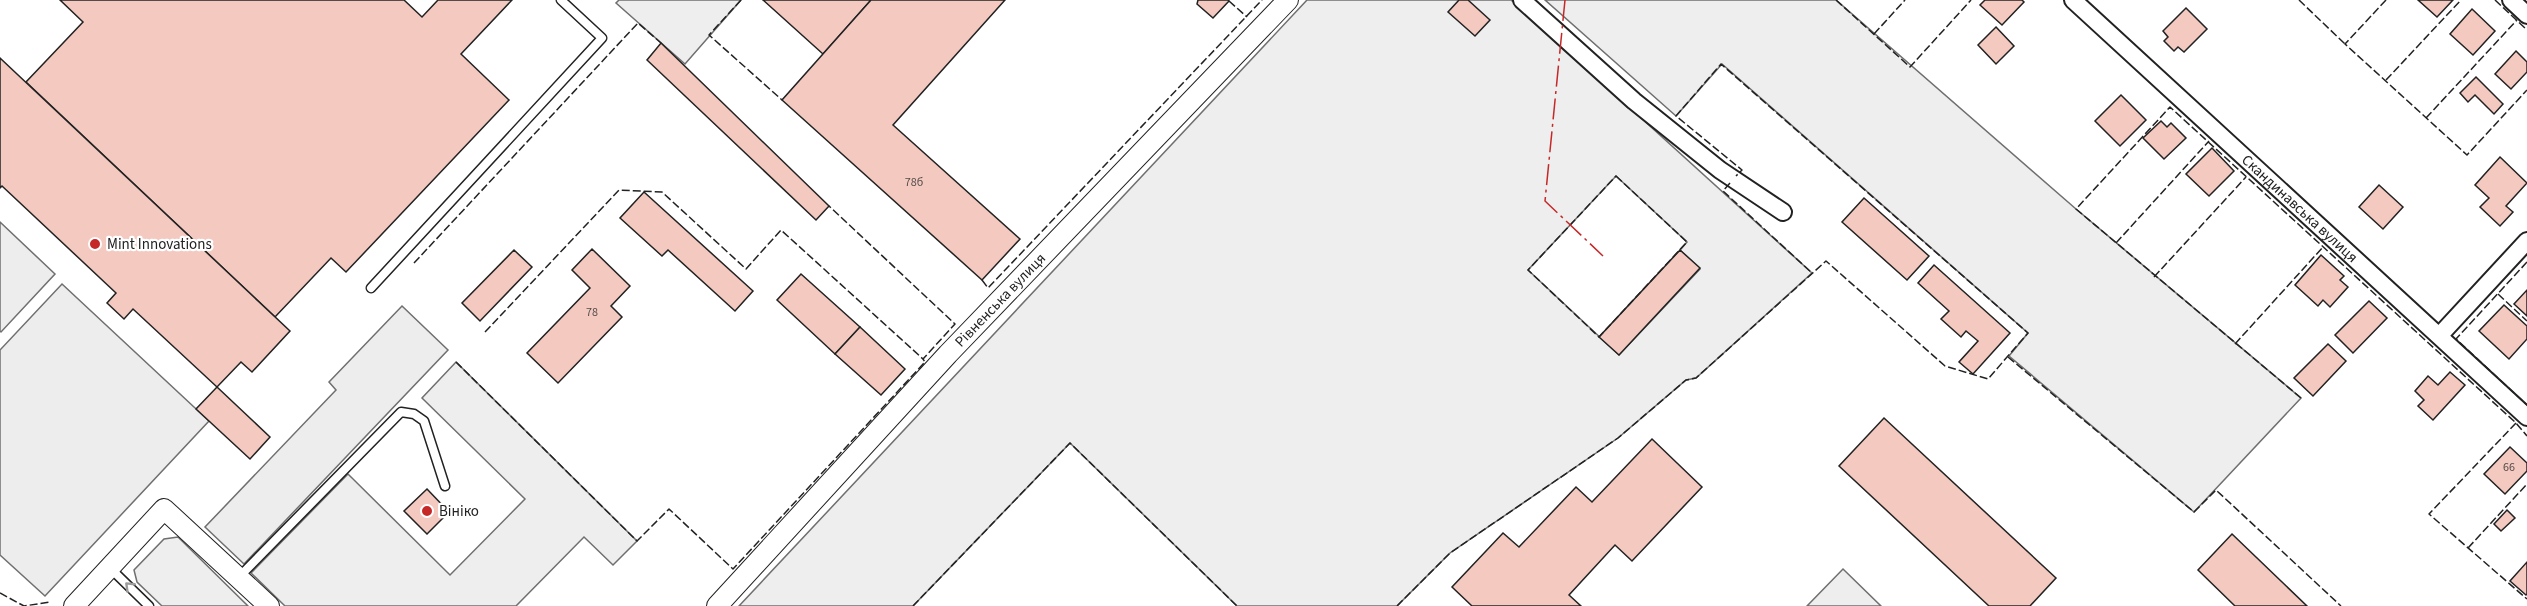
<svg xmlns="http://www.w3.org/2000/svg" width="2527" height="606" font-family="'Source Sans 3',sans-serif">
  <rect width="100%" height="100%" fill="#fff"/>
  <g fill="#eee" stroke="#6f6f6f" stroke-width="1.5" fill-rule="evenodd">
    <path d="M619,0H741L685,64L616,3Z"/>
    <path d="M1307,0H1511L1812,273L1696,378L1686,380L1618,438L1450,553L1397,606H1237L1070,443L913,606H739ZM1616,176L1687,242L1680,250L1700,269L1619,355L1528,270Z"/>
    <path d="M1545,0H1836L2076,209L2301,398L2194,512L2009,356L2028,333L1722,64L1676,116Z"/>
    <path d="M456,362L637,541L613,565L584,537L516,606H285L251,573L348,474L450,575L525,499L422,398Z"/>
    <path d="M178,537L248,606H162L137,582L134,570L164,539Z"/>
    <path d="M1843,569L1881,606H1807Z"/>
  </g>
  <g fill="#ededed" stroke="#6f6f6f" stroke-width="1.5">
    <path d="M0,222L55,274L1,332L0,331Z"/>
    <path d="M62,284L209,421L45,596L0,555V350Z"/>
    <path d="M402,306L448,350L244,564L205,527L336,390L329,382Z"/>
  </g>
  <g fill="#f3c9c0" stroke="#222" stroke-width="1.5">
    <path d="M60,0H404L422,17L438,0H512L461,54L509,100L346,272L331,258L275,317L26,82L83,22Z"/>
    <path d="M763,0H871L823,54Z"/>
    <path d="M871,0H1005L893,125L1020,239L982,280L782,100Z"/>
    <path d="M1198,0H1228L1229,1L1213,18L1197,4Z"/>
    <path d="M1459,0H1468L1490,20L1475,36L1448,12Z"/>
    <path d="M1985,0H2022L2024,2L2002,25L1980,5Z"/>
    <path d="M2418,0H2453L2437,17Z"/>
    <path d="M2186,8L2207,29L2184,52L2178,47L2174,51L2164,41L2168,37L2163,31Z"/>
    <path d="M2472,9L2495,31L2473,55L2450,34Z"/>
    <path d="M1996,27L2014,46L1996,64L1978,45Z"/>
    <path d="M661,43L829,206L816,220L647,60Z"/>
    <path d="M2516,51L2527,62V72L2511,89L2495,74Z"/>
    <path d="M0,58L290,331L252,372L241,362L217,387L133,309L124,319L107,303L116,293L2,186L0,188Z"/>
    <path d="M2476,77L2503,104L2494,114L2475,95L2468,102L2460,93Z"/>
    <path d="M2121,95L2146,120L2120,146L2095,121Z"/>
    <path d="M2161,121L2167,127L2171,123L2186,138L2164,159L2143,138Z"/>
    <path d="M2212,148L2234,171L2209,196L2186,174Z"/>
    <path d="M2500,157L2527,183L2506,206L2513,212L2500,226L2480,207L2489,198L2475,185Z"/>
    <path d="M2379,185L2403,207L2383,229L2359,207Z"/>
    <path d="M644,192L753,291L735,311L668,250L662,256L620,218Z"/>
    <path d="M1864,198L1929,256L1907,280L1842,222Z"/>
    <path d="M592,249L630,286L611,306L622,317L558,383L527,353L590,288L572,270Z"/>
    <path d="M514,250L532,267L480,321L462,303Z"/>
    <path d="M1680,250L1700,268L1619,355L1599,337Z"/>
    <path d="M2321,255L2344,276L2340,280L2348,287L2330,307L2323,300L2318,306L2295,285Z"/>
    <path d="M1934,265L2010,333L1973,374L1959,362L1978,341L1966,331L1961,337L1941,319L1949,311L1918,283Z"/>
    <path d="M801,274L860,327L835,354L777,300Z"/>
    <path d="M2527,290V316L2514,304Z"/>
    <path d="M2369,301L2387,318L2353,353L2335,335Z"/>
    <path d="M2504,305L2527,326V339L2509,359L2479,331Z"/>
    <path d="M860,327L905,369L881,395L835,354Z"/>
    <path d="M2328,344L2346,361L2313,396L2294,378Z"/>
    <path d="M2450,372L2465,385L2433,420L2418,406L2424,400L2415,391L2428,376L2438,385Z"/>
    <path d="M217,387L270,437L250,459L196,409Z"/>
    <path d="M1884,418L2056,578L2030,606H1989L1839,466Z"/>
    <path d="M1652,439L1702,487L1632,561L1615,545L1569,595L1581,606H1472L1452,587L1503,533L1519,547L1576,487L1592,502Z"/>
    <path d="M2510,447L2527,463V471L2505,494L2484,474Z"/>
    <path d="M427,489L449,512L427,534L404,511Z"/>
    <path d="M2507,510L2515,518L2501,531L2494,524Z"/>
    <path d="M2232,534L2307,606H2235L2198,570Z"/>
    <path d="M2527,562V594L2526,595L2510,581Z"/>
  </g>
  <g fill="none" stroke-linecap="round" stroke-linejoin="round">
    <g stroke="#222" stroke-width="11">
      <g id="service">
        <path d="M371,288L602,38L561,0"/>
        <path d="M109,567L149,606"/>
        <path d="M239,577L401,412L414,414L424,421L445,486"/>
      </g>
    </g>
    <g stroke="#222" stroke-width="20">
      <g id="minor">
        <path d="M1522,0L1634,101L1720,170L1783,212"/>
        <path id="s1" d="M2073,0L2527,417"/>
        <path d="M2511,0L2527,15"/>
        <path d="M2440,335L2527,241"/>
      </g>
    </g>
    <g stroke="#222" stroke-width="22">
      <g id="tertiary">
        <path d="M74,606L164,509L269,606"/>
        <path id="s2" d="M717,606L948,354L1288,0"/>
      </g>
    </g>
    <use href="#service" stroke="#fff" stroke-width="8"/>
    <use href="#minor" stroke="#fff" stroke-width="16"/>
    <use href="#tertiary" stroke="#fff" stroke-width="20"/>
    <g stroke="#222" stroke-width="1.5" stroke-dasharray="8 3" stroke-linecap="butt">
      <path d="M741,0L709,35L782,100"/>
      <path d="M1836,0L1910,67L1971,0"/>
      <path d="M2299,0L2345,44"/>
      <path d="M2386,0L2345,44L2467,155L2527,90"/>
      <path d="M2495,0L2527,30"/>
      <path d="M1229,1L1247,17"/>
      <path d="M1874,34L1905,0"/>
      <path d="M2386,80L2461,0"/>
      <path d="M2426,118L2517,20"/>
      <path d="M1616,176L1687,242L1599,337L1528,270Z"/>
      <path d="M1730,183L1723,191L1812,273"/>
      <path d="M2116,243L2209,141"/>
      <path d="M2527,262L2456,339L2527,405"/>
      <path d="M414,263L638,23L661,43"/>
      <path d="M2154,277L2246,177"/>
      <path d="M982,280L988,288L1262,0"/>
      <path d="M2498,294L2527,321"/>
      <path d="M485,332L619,190L662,192L746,269L781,230L923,359"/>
      <path d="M2235,344L2323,247"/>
      <path d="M2008,357L2194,512L2216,490L2341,606"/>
      <path d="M456,362L637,541L669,509L733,569L925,362L923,359L955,324L829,206"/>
      <path d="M2301,398L2076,209L2170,107L2516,423L2527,436"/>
      <path d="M2516,423L2429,514L2527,599"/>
      <path d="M2468,548L2527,484"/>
      <path d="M0,593L24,606L50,602"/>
      <path d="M913,606L1070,443L1237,606"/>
      <path d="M1397,606L1450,553L1618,438L1686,380L1696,378L1826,261L1945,366L1988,379L2028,333L1721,64L1676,116L1742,170L1736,176"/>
    </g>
    <path stroke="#c62828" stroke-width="1.5" stroke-dasharray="21 4.5 3 4.5" stroke-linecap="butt" d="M1565,0L1545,201L1603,256"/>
  </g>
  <defs><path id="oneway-chevron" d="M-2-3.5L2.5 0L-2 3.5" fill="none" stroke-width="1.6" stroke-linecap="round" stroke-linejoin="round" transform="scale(1.5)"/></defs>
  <use stroke="#9c9c9c" href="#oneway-chevron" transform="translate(129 586) rotate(-136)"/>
  <g fill="#c62828" stroke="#fff" stroke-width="2">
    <circle cx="95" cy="244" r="6"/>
    <circle cx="427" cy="511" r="6"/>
  </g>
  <g text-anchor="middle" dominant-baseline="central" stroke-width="4.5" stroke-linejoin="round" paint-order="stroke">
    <g font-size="12" fill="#564c4a">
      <text x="914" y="182">78б</text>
      <text x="592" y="312">78</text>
      <text x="2509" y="467">66</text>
    </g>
    <g font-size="15" fill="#222" stroke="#fff">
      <text stroke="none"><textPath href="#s1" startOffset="308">Скандинавська вулиця</textPath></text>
      <text stroke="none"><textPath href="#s2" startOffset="417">Рівненська вулиця</textPath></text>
    </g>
    <g font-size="15" fill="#222" stroke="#fff" text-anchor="start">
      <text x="107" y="244">Mint Innovations</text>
      <text x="439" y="511">Вініко</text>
    </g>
  </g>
</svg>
